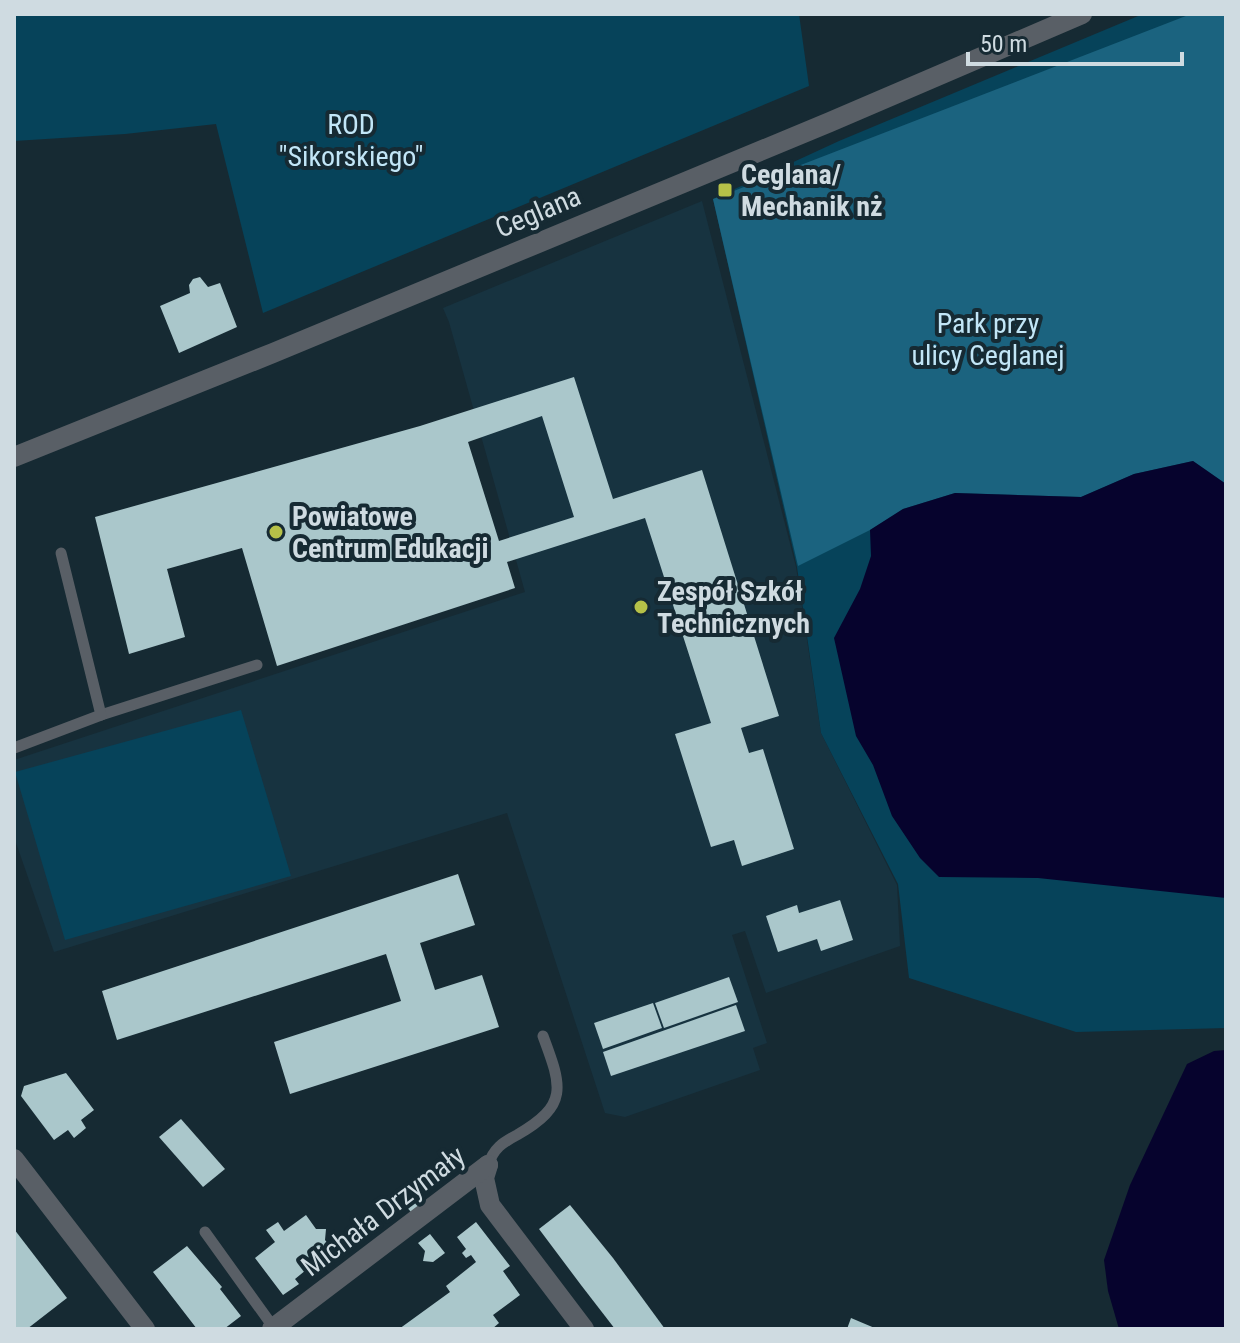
<svg xmlns="http://www.w3.org/2000/svg" width="1240" height="1343" font-family="'Roboto Condensed',sans-serif">
  <rect width="100%" height="100%" fill="#162a33"/>
  <path fill="#173340" d="M702,201L796,567L821,733L897,885L900,946L766,993L745,931L732,935L767,1043L753,1048L760,1070L625,1117L605,1113L507,813L54,952L14,837V760L525,592L449,322L443,308Z"/>
  <g fill="#06435a">
    <path d="M14,14H799L809,86L263,313L216,124L125,134L14,141Z"/>
    <path d="M1143,14H1226V1028L1076,1032L909,978L898,884L821,733L797,567L713,199L839,141Z"/>
    <path d="M241,710L291,876L65,940L15,772Z"/>
  </g>
  <path fill="#1b637f" d="M1191,14H1226V484L1193,461L1134,474L1081,497L955,493L903,509L870,530L798,566L713,199Z"/>
  <g fill="#06032d">
    <path d="M1193,461L1226,484V898L1038,878L939,877L920,858L892,816L873,765L856,736L834,638L860,589L871,556L870,530L903,509L955,493L1081,497L1134,474Z"/>
    <path d="M1226,1050V1329H1119L1108,1291L1104,1260L1130,1185L1187,1064L1214,1051Z"/>
  </g>
  <g fill="#aac7cb" fill-rule="evenodd">
    <path d="M200,277L208,287L220,283L237,327L179,353L160,306L190,293L189,285L193,279Z"/>
    <path d="M574,377L613,499L702,470L779,716L741,728L749,753L763,749L794,849L742,866L734,840L711,847L675,734L711,723L645,518L507,562L515,588L277,666L242,548L167,569L185,637L129,654L95,517L420,426ZM542,416L574,517L499,541L468,442Z"/>
    <path d="M458,874L475,925L420,943L435,990L482,975L499,1027L290,1094L274,1042L401,1001L386,954L117,1040L102,991Z"/>
    <path d="M840,900L853,940L821,951L817,939L778,952L766,916L797,905L799,913Z"/>
    <path d="M729,977L738,1002L664,1028L655,1003Z"/>
    <path d="M653,1003L662,1028L603,1049L594,1023Z"/>
    <path d="M736,1005L745,1031L611,1076L603,1052Z"/>
    <path d="M66,1073L94,1110L81,1120L86,1128L74,1138L68,1130L54,1140L21,1096L24,1086Z"/>
    <path d="M181,1119L225,1169L203,1187L159,1137Z"/>
    <path d="M414,1196L421,1204L411,1212L404,1204Z"/>
    <path d="M570,1205L613,1258L665,1329H615L581,1285L539,1229Z"/>
    <path d="M306,1215L316,1229H326L325,1240L337,1255L322,1266L318,1262L306,1270L295,1279L299,1284L283,1295L255,1258L275,1242L266,1230L278,1222L284,1231Z"/>
    <path d="M476,1222L510,1266L503,1271L520,1295L493,1315L499,1323L492,1329H399L450,1292L446,1286L476,1262L471,1255L466,1258L462,1253L466,1249L457,1237Z"/>
    <path d="M14,1229L67,1298L27,1329H14Z"/>
    <path d="M430,1234L445,1253L433,1262L423,1261L425,1251L418,1243Z"/>
    <path d="M187,1246L222,1287L220,1289L241,1316L224,1329H197L153,1272Z"/>
    <path d="M851,1318L877,1329H847Z"/>
  </g>
  <g fill="none" stroke-linecap="round" stroke-linejoin="round">
    <g stroke="#595f66" stroke-width="11">
      <path d="M101,715L257,665"/>
      <path d="M14,748L101,715L61,553"/>
      <path d="M488,1165C494,1148 502,1143 517,1135C569,1105 562,1087 543,1036"/>
      <path d="M205,1232L274,1328"/>
    </g>
    <g stroke="#595f66" stroke-width="20">
      <path d="M14,457L273,353L830,122L1082,14"/>
      <path d="M14,1159L145,1329"/>
      <path d="M488,1165L484,1178L490,1205L584,1329"/>
      <path d="M272,1329L488,1165"/>
    </g>
  </g>
  <g fill="#b6c148" stroke="#162a33" stroke-width="3">
    <rect x="717" y="182" width="16" height="16" rx="4"/>
    <circle cx="276" cy="532" r="8"/>
    <circle cx="641" cy="607" r="8"/>
  </g>
  <g text-anchor="middle" dominant-baseline="central" stroke-width="8" stroke-linejoin="round" paint-order="stroke">
    <g font-size="28" fill="#c2e6f7" stroke="#162a33">
      <text x="351" y="124">ROD<tspan x="351" dy="32">"Sikorskiego"</tspan></text>
      <text x="988" y="323">Park przy<tspan x="988" dy="32">ulicy Ceglanej</tspan></text>
    </g>
    <g font-size="28" font-weight="bold" fill="#cfdbe1" stroke="#162a33" text-anchor="start">
      <text x="741" y="174">Ceglana/<tspan x="741" dy="32">Mechanik nż</tspan></text>
      <text x="292" y="516">Powiatowe<tspan x="292" dy="32">Centrum Edukacji</tspan></text>
      <text x="657" y="591">Zespół Szkół<tspan x="657" dy="32">Technicznych</tspan></text>
    </g>
    <g font-size="28" fill="#cfdbe1" stroke="#162a33">
      <text transform="translate(538 212) rotate(-23)">Ceglana</text>
      <text transform="translate(383 1211) rotate(-37)">Michała Drzymały</text>
    </g>
  </g>
  <rect width="1240" height="1343" fill="none" stroke="#cfdbe1" stroke-width="32"/>
  <path d="M968 52v12h214v-12" fill="none" stroke="#cfdbe1" stroke-width="4"/>
  <text x="980" y="52" font-size="24" fill="#cfdbe1" stroke="#162a33" stroke-width="6" paint-order="stroke">50 m</text>
</svg>
